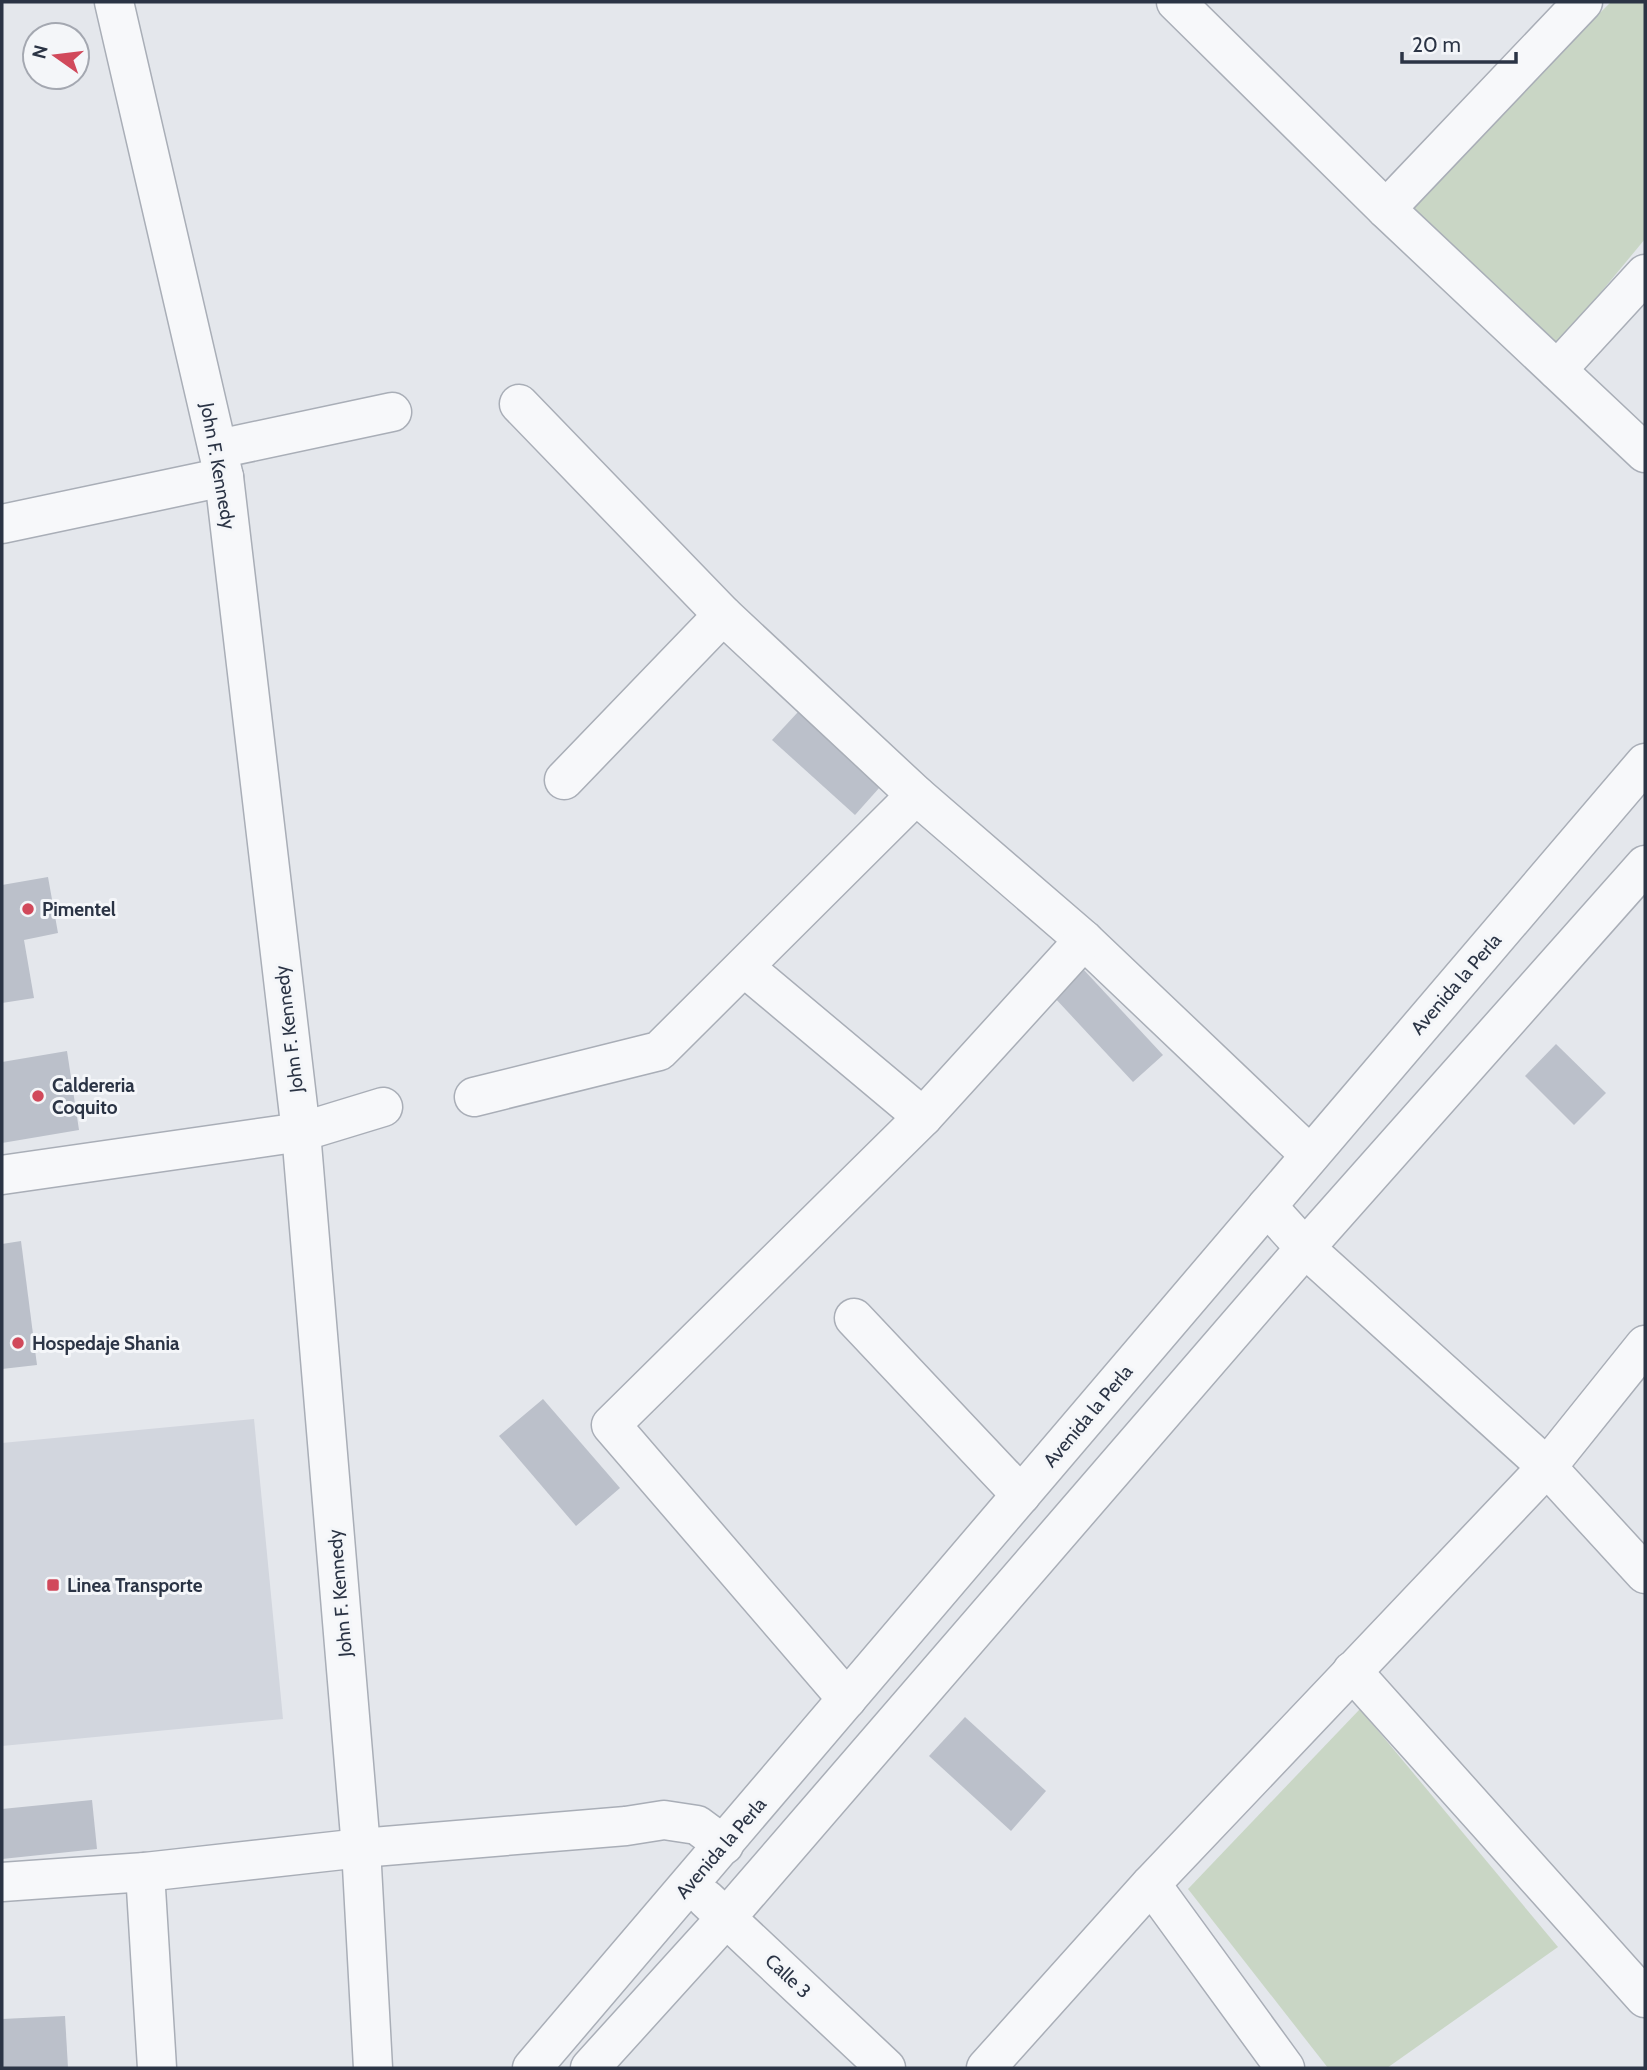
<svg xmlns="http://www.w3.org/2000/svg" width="1647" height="2070" font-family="Cabin,sans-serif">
  <rect width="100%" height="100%" fill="#e4e7ec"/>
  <path fill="#d2d6de" d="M254,1419L283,1719L2,1746V1443Z"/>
  <g fill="#c9d6c5">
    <path d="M1611,2H1645V239L1554,349L1409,209L1534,78Z"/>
    <path d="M1360,1709L1558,1947L1387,2068H1328L1188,1889Z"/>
  </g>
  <g fill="#bbc0ca">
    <path d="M798,712L880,787L855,815L772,740Z"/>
    <path d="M48,877L58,933L24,940L34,998L2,1003V885Z"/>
    <path d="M1083,969L1163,1055L1133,1082L1054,997Z"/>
    <path d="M1556,1044L1606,1093L1574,1125L1525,1076Z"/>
    <path d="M67,1051L79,1130L2,1143V1062Z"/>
    <path d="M21,1241L37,1365L2,1369V1244Z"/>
    <path d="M543,1399L620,1488L576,1526L499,1436Z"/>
    <path d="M965,1717L1046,1791L1011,1831L929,1756Z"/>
    <path d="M92,1800L97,1849L2,1859V1809Z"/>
    <path d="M65,2016L68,2068H2V2019Z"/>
  </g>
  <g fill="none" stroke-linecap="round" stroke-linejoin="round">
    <g stroke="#a9aeb7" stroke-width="41">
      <g id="minor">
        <path d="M114,2L224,477L301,1132L361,1848L373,2068"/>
        <path d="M1176,2L1386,209L1645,453"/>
        <path d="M1386,209L1583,2"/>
        <path d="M1557,370L1645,274"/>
        <path d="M519,404L723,615L916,795L1084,940L1310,1155"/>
        <path d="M218,449L392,412"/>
        <path d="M2,524L224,477"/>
        <path d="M564,780L723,615"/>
        <path d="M744,967L923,1117"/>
        <path d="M474,1097L659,1051L916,795"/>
        <path d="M2,1175L301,1132L383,1107"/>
        <path d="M1267,1206L1305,1248L1547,1467L1645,1574"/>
        <path d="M854,1318L1021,1495"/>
        <path d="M1352,1671L1645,1998"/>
        <path d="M847,1699L611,1425L923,1117L1084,940"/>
        <path d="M145,1872L157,2068"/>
        <path d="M2,1882L145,1872L361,1848L626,1826L664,1820L697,1825L724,1845"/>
        <path d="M1151,1884L1285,2068"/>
        <path d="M706,1899L886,2068"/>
        <path d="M532,2068L1645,763"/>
        <path d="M590,2068L726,1918L1305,1248L1645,865"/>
        <path d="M986,2068L1151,1884L1547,1467L1645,1345"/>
      </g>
    </g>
    <use href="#minor" stroke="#f7f8fa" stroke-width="38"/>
  </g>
  <g fill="#d1495b" stroke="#f4f6f9" stroke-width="2.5">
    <circle cx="28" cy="909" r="7"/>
    <circle cx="38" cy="1096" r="7"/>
    <circle cx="18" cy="1343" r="7"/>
    <rect x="46" y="1578" width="14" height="14" rx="3.5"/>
  </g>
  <g text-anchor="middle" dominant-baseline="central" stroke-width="6" stroke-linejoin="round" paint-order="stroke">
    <g font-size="19" fill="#2b3445" stroke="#f4f6f9">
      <text transform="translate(218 466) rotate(80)">John F. Kennedy</text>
      <text transform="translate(1456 984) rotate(-49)">Avenida la Perla</text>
      <text transform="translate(289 1029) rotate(-97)">John F. Kennedy</text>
      <text transform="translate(1088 1416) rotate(-50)">Avenida la Perla</text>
      <text transform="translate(340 1593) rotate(-95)">John F. Kennedy</text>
      <text transform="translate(721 1848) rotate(-49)">Avenida la Perla</text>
      <text transform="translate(788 1976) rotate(43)">Calle 3</text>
    </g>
    <g font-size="19" font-weight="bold" fill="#2b3445" stroke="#f4f6f9" text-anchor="start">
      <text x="42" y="909">Pimentel</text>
      <text x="52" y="1085">Caldereria<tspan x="52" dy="22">Coquito</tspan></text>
      <text x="32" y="1343">Hospedaje Shania</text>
      <text x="67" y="1585">Linea Transporte</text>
    </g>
  </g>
  <rect width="1647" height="2070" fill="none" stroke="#2b3445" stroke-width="7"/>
  <g transform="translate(56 56) rotate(284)"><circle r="33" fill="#f4f6f9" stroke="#a4a8b1" stroke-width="2"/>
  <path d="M0-5L12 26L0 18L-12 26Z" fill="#d1495b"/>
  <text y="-10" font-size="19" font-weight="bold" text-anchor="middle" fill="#2b3445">N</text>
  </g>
  <path d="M1402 52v10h114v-10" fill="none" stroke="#2b3445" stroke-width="3.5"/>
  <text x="1412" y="52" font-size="21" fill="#2b3445" stroke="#f4f6f9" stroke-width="5" paint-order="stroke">20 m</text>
</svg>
